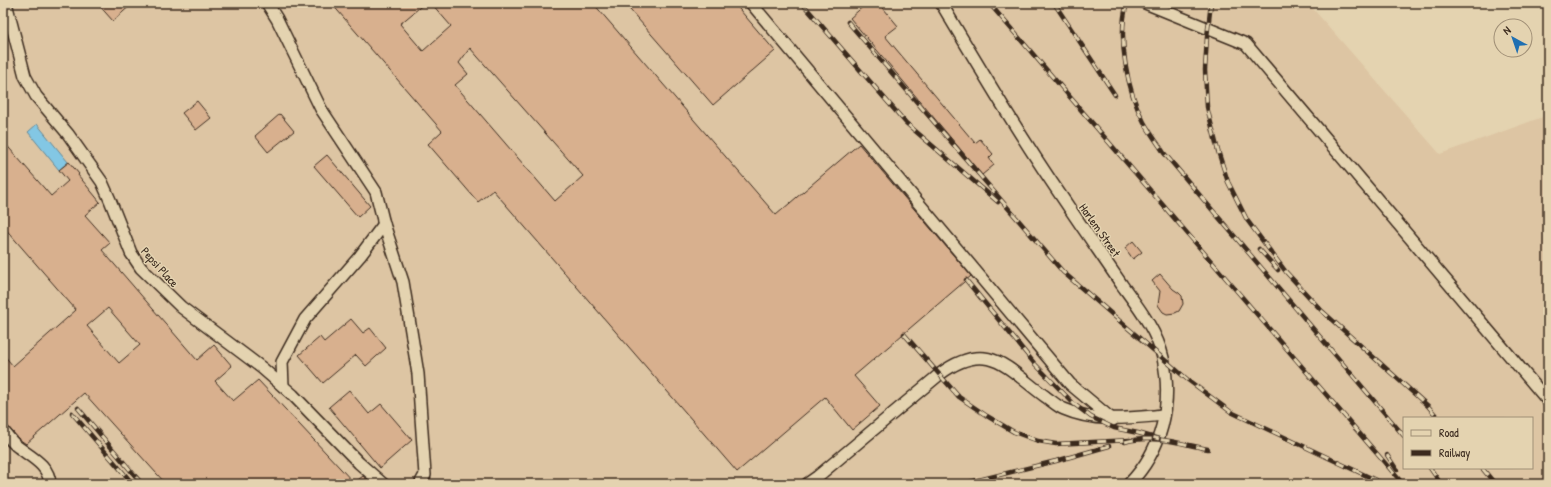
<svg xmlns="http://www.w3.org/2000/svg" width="1551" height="487" font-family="'Patrick Hand',sans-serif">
  <rect width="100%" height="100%" fill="#e4d3b0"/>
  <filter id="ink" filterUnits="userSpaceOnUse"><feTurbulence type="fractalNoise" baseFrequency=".025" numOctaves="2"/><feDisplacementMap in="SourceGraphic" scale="8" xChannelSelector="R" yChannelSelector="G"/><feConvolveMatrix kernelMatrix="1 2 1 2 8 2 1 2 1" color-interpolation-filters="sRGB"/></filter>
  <g filter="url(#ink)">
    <path fill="#ddc5a3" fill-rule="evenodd" d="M3,3H1308L1440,154L1548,115V484H3ZM1404,418H1532V468H1404Z"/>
    <path fill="#83c7e4" stroke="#668895" d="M37,124L68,162L59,170L28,132Z"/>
    <g fill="#d8b08e" stroke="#3b2a1e" fill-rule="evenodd">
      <path d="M97,3H133L113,21Z"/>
      <path d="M331,3H425L400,24L423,51L451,26L431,3H593L776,215L859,144L971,276L854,376L880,406L852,430L825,397L737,472L493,190L478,202L428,144L442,131ZM470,48L583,176L555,201L455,85L468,74L459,63Z"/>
      <path d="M624,3H734L775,51L713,105Z"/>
      <path d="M867,3H879L898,26L885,36L975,143L980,139L993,154L989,158L994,165L982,175L850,18Z"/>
      <path d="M197,101L211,118L196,130L182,113Z"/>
      <path d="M280,114L294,131L268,152L255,136Z"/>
      <path d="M3,141L51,196L68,181L59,170L69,162L79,174L78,175L100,202L85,215L110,243L102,250L197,360L214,345L232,366L215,381L233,401L258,380L354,483L363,476L372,484H166L84,393L26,444L19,439L3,421V354L13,366L76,310L3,226ZM108,308L140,345L119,363L87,326Z"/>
      <path d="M327,155L370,206L358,217L314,166Z"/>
      <path d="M1133,241L1142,252L1133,259L1125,248Z"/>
      <path d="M1160,274L1173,289L1179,293L1182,296L1183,304L1179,311L1175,313L1167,314L1163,312L1158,305L1160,291L1152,281Z"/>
      <path d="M351,319L363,333L370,328L386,348L366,366L356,355L323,383L299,355L320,337L324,342Z"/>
      <path d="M349,390L369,414L381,404L412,440L380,468L329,407Z"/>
    </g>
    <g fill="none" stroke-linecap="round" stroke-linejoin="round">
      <g stroke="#3b2a1e" stroke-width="14">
        <g id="minor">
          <path d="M6,3L25,76L36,96L68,134L102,182L110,200L131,253L141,268L181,307L262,368L293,395L359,463L383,484"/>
          <path d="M267,3L277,19L321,109L376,192L384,224L360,256L305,319L282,362L283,386"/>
          <path d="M751,3L1070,384L1113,420"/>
          <path d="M941,3C981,70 1021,138 1066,203C1084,230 1103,257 1122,285C1138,307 1157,331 1163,358C1173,405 1162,450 1129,484"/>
          <path d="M1145,3L1246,44L1548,401"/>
          <path d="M383,221L403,282L418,374L425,475L420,484"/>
          <path d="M3,431C8,436 12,443 18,447C31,457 49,465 50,484"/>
          <path d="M807,484L817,477L940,374C989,338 1007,369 1046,397C1052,401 1058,407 1064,409C1096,423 1130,418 1164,415"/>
        </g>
      </g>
      <use href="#minor" stroke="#e4d3b0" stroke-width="11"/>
      <g stroke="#3b2a1e" stroke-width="4.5">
        <g id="rail">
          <path d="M802,3L906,123L998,202"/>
          <path d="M989,3L1403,484"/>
          <path d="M1054,3L1115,95"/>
          <path d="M1127,3C1117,37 1127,91 1144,122C1150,133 1157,142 1164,153L1404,436"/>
          <path d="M1211,3L1207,37L1205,70L1207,107L1218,151L1228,182L1247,220L1286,272L1322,311L1428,406L1438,418"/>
          <path d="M848,22L1063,272L1188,380L1231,412L1384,484"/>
          <path d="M1259,249L1278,270"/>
          <path d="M966,280L1034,363L1074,404L1091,417L1114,428L1138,433L1159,439"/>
          <path d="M904,334L959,397L987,416L1014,432L1038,441L1056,444L1130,440"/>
          <path d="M78,408L142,484"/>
          <path d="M72,413L133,484"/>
          <path d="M1125,442C1152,434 1182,444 1208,449"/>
          <path d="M1387,455L1397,470"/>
          <path d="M1430,468L1441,484"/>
          <path d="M1482,468L1495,484"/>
          <path d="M962,484L1056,461L1109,446"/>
        </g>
      </g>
      <use href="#rail" stroke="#e4d3b0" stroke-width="3" stroke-dasharray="9" stroke-linecap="butt"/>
    </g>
  </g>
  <g text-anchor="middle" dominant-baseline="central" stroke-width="3" stroke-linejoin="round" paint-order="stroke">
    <g font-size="12" fill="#3b2a1e" stroke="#e4d3b0">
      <text transform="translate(1100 230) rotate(55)">Harlem Street</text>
      <text transform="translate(160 267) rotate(48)">Pepsi Place</text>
    </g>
  </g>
  <rect width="1551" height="487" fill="none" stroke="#e4d3b0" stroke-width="16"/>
  <rect x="8" y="8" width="1535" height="471" fill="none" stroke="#3b2a1e" stroke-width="1.5" filter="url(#ink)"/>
  <rect x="1403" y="417" width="130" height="52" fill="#e4d3b0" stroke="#a08f76"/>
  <rect x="1411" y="430" width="20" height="6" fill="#e4d3b0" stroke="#a08f76"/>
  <text x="1439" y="437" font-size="12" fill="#3b2a1e">Road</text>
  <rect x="1411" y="450" width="20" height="6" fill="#3b2a1e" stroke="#a08f76"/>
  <text x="1439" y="457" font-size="12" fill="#3b2a1e">Railway</text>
  <g transform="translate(1513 38) rotate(320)"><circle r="19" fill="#e4d3b0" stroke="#a08f76"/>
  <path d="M0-3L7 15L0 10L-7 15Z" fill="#1f6fb2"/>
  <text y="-6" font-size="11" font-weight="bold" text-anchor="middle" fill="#3b2a1e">N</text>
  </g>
</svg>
